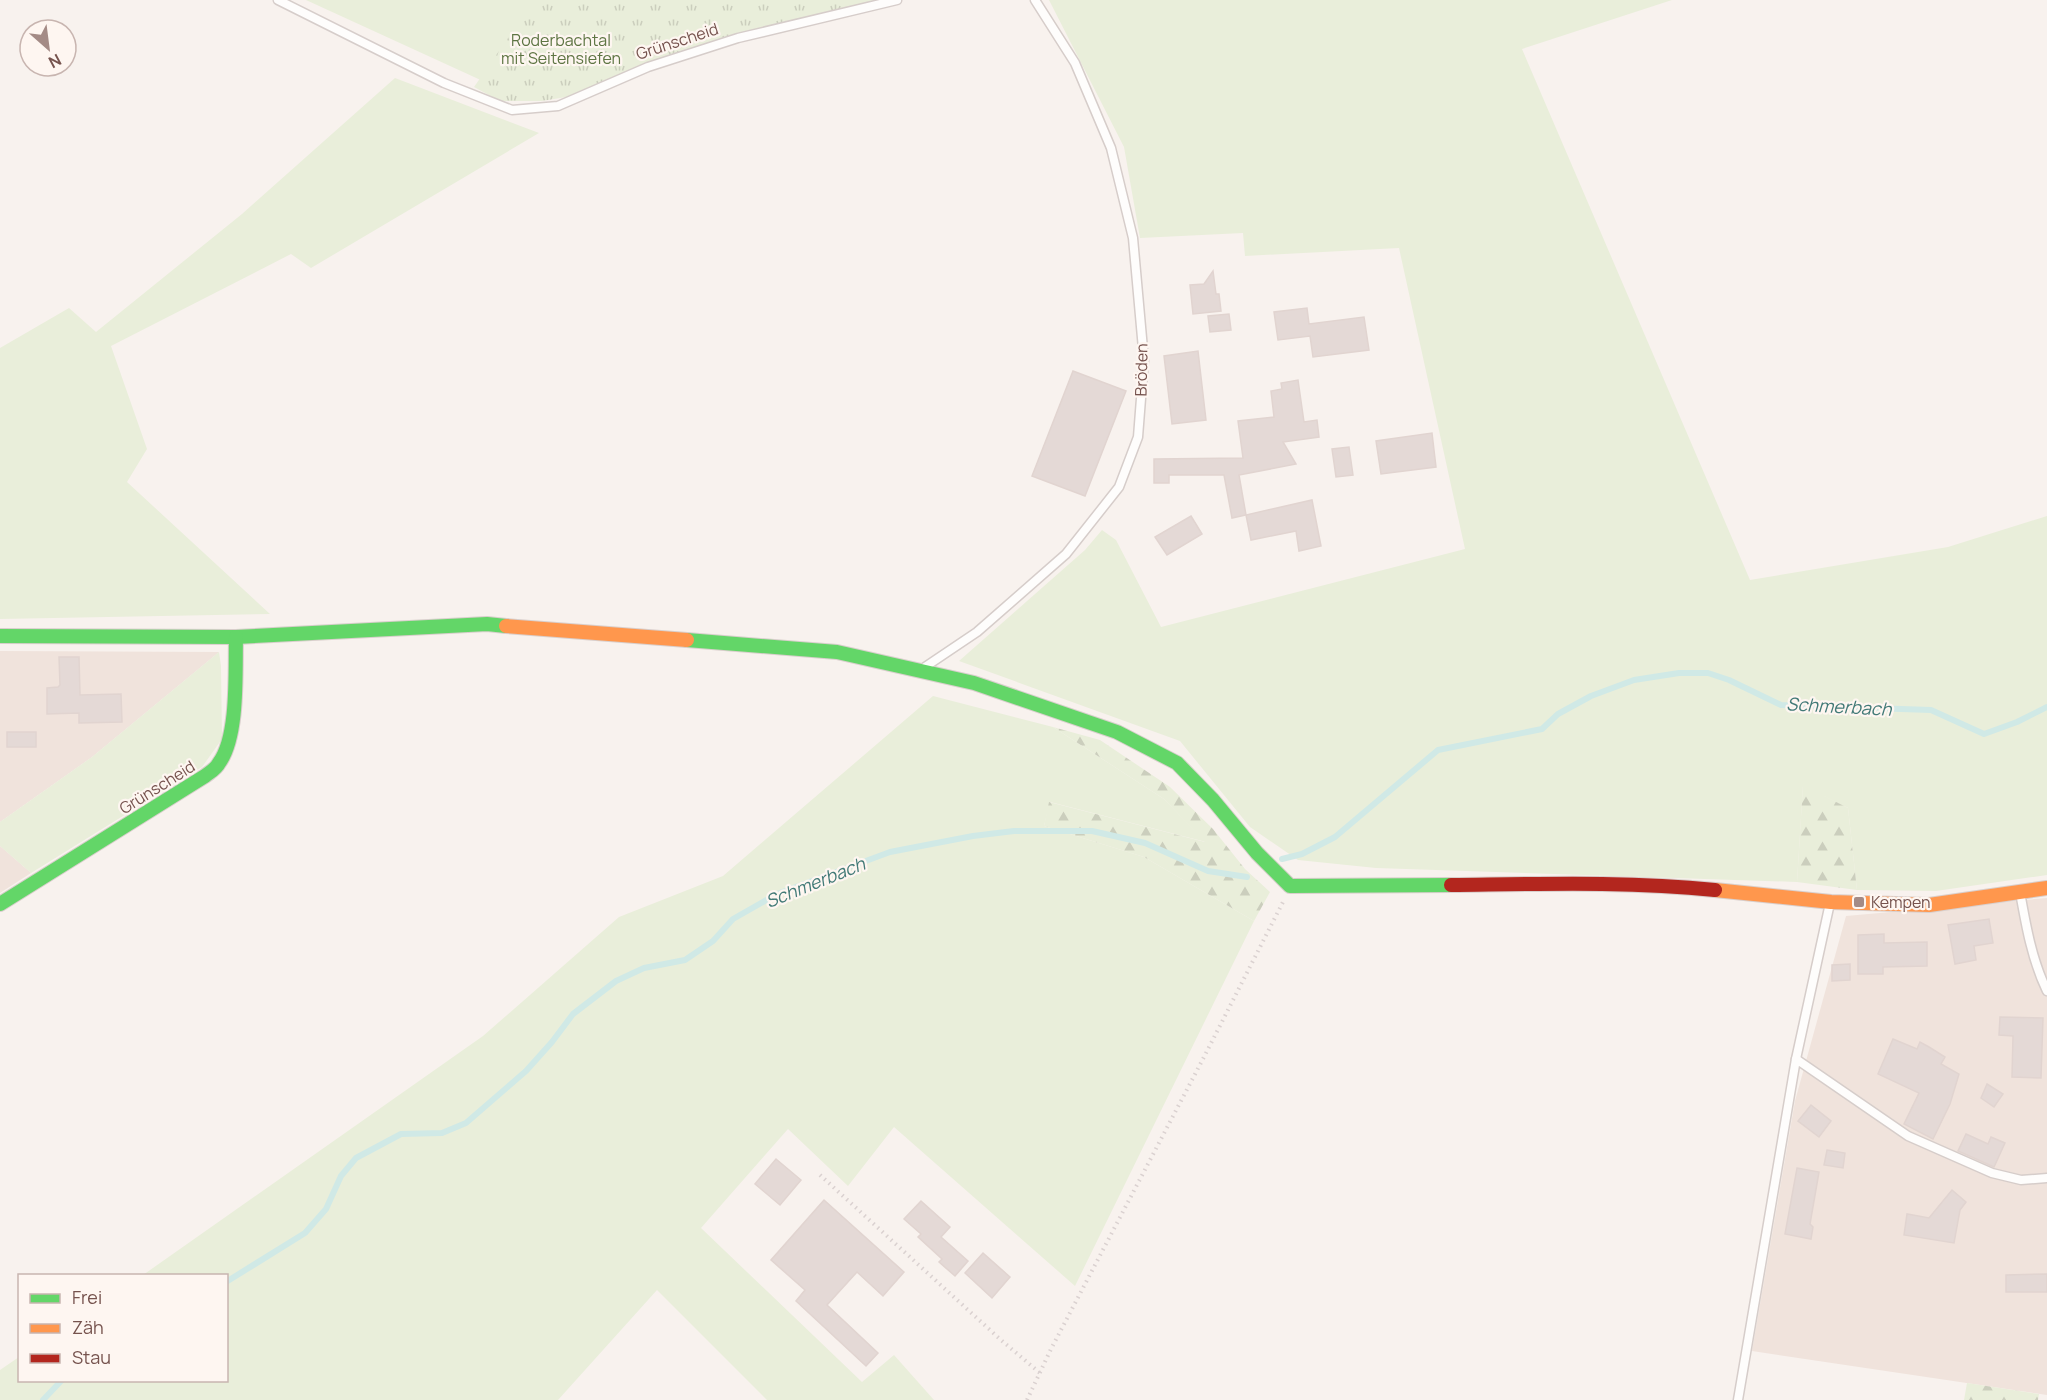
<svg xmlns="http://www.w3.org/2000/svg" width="2047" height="1400" font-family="Manrope,sans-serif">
  <defs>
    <pattern id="forest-firs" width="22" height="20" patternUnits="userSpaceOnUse" patternTransform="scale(1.5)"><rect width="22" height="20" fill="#e9eeda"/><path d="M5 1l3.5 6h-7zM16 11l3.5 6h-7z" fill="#cbcebd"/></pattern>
    <pattern id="park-tufts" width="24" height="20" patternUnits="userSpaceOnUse" patternTransform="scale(1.5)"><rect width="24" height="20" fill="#e9eeda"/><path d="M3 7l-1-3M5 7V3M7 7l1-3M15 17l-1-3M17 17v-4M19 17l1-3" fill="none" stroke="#cbcebd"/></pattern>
  </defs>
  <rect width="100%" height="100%" fill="#f8f2ee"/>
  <g fill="#f0e3dc">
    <path d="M0,651L219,652L92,757L0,822Z"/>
    <path d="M0,846L31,873L0,893Z"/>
    <path d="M2047,898V1395L1752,1351L1795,1101L1846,916Z"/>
  </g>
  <g fill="#e9eeda">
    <path d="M306,0H561L485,82Z"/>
    <path d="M1049,0H1672L1522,49L1750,580L1948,547L2047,516V875L1936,891L1857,890L1848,808L1803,786L1797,882L1376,868L1298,860L1250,827L1180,741L959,661L1085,550L1102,530L1116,540L1161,627L1465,549L1399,248L1245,256L1243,233L1140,238L1124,147Z"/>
    <path d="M395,78L539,133L311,268L291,254L111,346L147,449L127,482L270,614L0,619V348L69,308L96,332L242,214Z"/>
    <path d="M219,652L221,666L222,739L202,767L31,873L0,846V822L92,757Z"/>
    <path d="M933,696L1053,727L1164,799L1206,842L1050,802L1044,826L1144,857L1254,921L1075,1286L894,1127L848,1186L788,1129L701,1228L862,1382L894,1355L934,1400H767L657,1290L558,1400H0V1370L19,1357L20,1380H226V1276L143,1275L483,1036L619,917L723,876Z"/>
  </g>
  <g fill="url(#forest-firs)">
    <path d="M1053,727L1100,740L1170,787L1213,829L1245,869L1270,892L1254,921L1144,857L1044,826L1049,802L1205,842L1164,799Z"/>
    <path d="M1803,785L1848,808L1857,890L1797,882Z"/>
    <path d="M1967,1383L2039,1394L2038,1400H1964Z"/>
  </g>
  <path fill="url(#park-tufts)" d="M542,0H893L786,23L584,94L542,101H500L474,87L515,28Z"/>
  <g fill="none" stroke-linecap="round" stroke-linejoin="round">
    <g stroke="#d0e9e6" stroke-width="6">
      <path d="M1282,859L1302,854L1335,837L1438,750L1542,729L1558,714L1591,696L1634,680L1679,673H1708L1729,680L1781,705L1931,710L1984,734L2017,722L2047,707"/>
      <path d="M226,1282L305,1233L326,1209L341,1176L356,1158L401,1134L442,1133L466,1123L526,1071L552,1042L573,1014L616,981L644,968L685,960L713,941L733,919L777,894L890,852L973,836L1014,831H1092L1145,843L1208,871L1247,877"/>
      <path d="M43,1400L62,1380"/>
    </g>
  </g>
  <g fill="#e4d9d6" stroke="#e1d4d0" stroke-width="1.5">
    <path d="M1213,271L1216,294H1219L1221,311L1193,314L1190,285L1204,284Z"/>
    <path d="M1307,308L1309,324L1364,317L1369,350L1313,357L1310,336L1278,340L1274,312Z"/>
    <path d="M1229,314L1231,330L1210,332L1208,316Z"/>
    <path d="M1198,351L1206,420L1172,424L1164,356Z"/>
    <path d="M1073,371L1126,391L1085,496L1032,476Z"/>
    <path d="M1298,380L1304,422L1317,420L1319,437L1283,442L1296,464L1239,475L1246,515L1232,518L1224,475H1169V483H1154V459L1243,458L1238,421L1274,417L1271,391L1282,389L1281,383Z"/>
    <path d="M1432,433L1436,467L1381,474L1376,441Z"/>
    <path d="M1349,447L1353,475L1336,477L1332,449Z"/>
    <path d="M1312,500L1321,546L1299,551L1296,531L1251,540L1246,515Z"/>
    <path d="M1191,516L1202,534L1167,555L1155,537Z"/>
    <path d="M59,657H79L80,695L121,694L122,722L79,723V713L47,714V688L58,687L60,685Z"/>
    <rect x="7" y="732" width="29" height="15"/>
    <path d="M1989,919L1993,943L1974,946L1976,960L1955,964L1948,925Z"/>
    <path d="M1884,934V943L1927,942V966L1883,967V974H1858V935Z"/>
    <path d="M1850,964V980L1832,981V965Z"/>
    <path d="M2000,1017L2043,1018L2041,1078L2012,1077L2013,1036L1999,1035Z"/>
    <path d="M1893,1039L1917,1049L1920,1042L1929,1047L1945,1057L1941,1064L1959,1074L1950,1104L1933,1139L1904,1124L1919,1093L1878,1074Z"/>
    <path d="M1987,1084L2003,1094L1994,1107L1981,1098Z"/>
    <path d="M1811,1105L1831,1121L1819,1137L1798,1121Z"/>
    <path d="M1966,1134L1988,1144L1991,1137L2005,1143L1994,1167L1958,1151Z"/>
    <path d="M1827,1150L1845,1153L1843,1168L1824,1165Z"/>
    <path d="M776,1159L801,1180L780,1205L755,1184Z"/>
    <path d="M1797,1168L1819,1172L1810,1224L1813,1227L1811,1239L1785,1234Z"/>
    <path d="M1952,1190L1966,1202L1960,1210L1954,1243L1904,1235L1907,1214L1929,1218Z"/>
    <path d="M824,1200L904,1272L883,1296L857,1272L827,1305L878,1353L866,1366L796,1301L805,1290L771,1260Z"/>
    <path d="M921,1201L950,1227L941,1237L968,1261L955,1276L939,1262L942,1259L918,1237L921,1234L904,1219Z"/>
    <path d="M983,1253L1010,1277L992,1298L965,1273Z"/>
    <path d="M2047,1274V1292H2006V1275Z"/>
  </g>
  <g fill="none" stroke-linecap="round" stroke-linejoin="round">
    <g stroke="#d6cdca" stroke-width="11">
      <g id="lane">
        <path d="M278,0L444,83L512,110L558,106L648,67L738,38L897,0"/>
        <path d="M925,667L977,632L1066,554L1119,487L1138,437L1144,360L1133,238L1111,148L1075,63L1035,0"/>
        <path d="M2020,892C2026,926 2032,960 2047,991"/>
        <path d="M1796,1059L1908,1136L1992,1173L2021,1180L2047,1178"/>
        <path d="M1738,1400L1796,1059L1830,903"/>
      </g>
    </g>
    <g stroke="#d9cfcc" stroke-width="16">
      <g id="fast">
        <path d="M0,636L236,637L487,624L506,626"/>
        <path d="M687,640L837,652L974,683L1117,732L1177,763L1213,800L1257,853L1290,886L1451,885"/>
        <path d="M0,904L205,776C210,772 216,769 219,763C239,736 235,670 236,637"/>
      </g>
    </g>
    <g stroke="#d9cfcc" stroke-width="16">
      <g id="slow">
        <path d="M506,626L687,640"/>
        <path d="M1715,890L1831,902L1929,905L2047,888"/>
      </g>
    </g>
    <g stroke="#d9cfcc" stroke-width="16">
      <path id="jam" d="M1451,885C1539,884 1628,881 1715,890"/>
    </g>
    <g stroke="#dad1d0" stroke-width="4" stroke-dasharray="1.5 4.5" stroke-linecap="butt">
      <path d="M820,1175L1001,1340L1040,1373"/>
      <path d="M1027,1400L1051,1349L1204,1057L1283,902"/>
    </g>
    <use href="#lane" stroke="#fefdfc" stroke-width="8"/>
    <use href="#fast" stroke="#63d668" stroke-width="14"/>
    <use href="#slow" stroke="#ff974d" stroke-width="14"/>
    <use href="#jam" stroke="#b3261e" stroke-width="14"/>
  </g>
  <rect fill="#a48b86" stroke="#fef6f1" stroke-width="2" x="1853" y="896" width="12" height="12" rx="3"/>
  <g text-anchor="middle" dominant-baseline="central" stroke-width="4.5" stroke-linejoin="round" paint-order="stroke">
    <g font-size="16" fill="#5e7543" stroke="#fef6f1">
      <text x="561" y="40">Roderbachtal<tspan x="561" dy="18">mit Seitensiefen</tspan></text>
    </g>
    <g font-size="16" fill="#76534e" stroke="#fef6f1">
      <text transform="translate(677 41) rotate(-18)">Grünscheid</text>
      <text transform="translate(1141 370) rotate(-89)">Bröden</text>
      <text transform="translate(157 787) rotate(-32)">Grünscheid</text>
    </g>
    <g font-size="16" fill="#76534e" stroke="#fef6f1" text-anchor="start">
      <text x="1871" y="902">Kempen</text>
    </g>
    <g font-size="18" font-style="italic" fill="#427a77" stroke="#fef6f1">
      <text transform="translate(1839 706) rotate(3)">Schmerbach</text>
      <text transform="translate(815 882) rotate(-22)">Schmerbach</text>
    </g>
  </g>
  <rect x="18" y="1274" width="210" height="108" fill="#fef6f1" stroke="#c8b5b0" stroke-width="1.5"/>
  <rect x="30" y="1294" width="30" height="9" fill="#63d668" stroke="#c8b5b0" stroke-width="1.5"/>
  <text x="72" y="1304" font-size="18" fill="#76534e">Frei</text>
  <rect x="30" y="1324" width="30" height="9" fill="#ff974d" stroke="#c8b5b0" stroke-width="1.5"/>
  <text x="72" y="1334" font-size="18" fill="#76534e">Zäh</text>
  <rect x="30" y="1354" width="30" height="9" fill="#b3261e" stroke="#c8b5b0" stroke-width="1.5"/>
  <text x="72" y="1364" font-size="18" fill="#76534e">Stau</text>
  <g transform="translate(48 48) rotate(152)"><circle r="28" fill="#fef6f1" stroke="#c8b5b0" stroke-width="1.5"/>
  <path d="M0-4.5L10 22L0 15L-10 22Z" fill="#a48b86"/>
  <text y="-9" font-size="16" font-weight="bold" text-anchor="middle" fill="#76534e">N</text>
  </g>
</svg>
